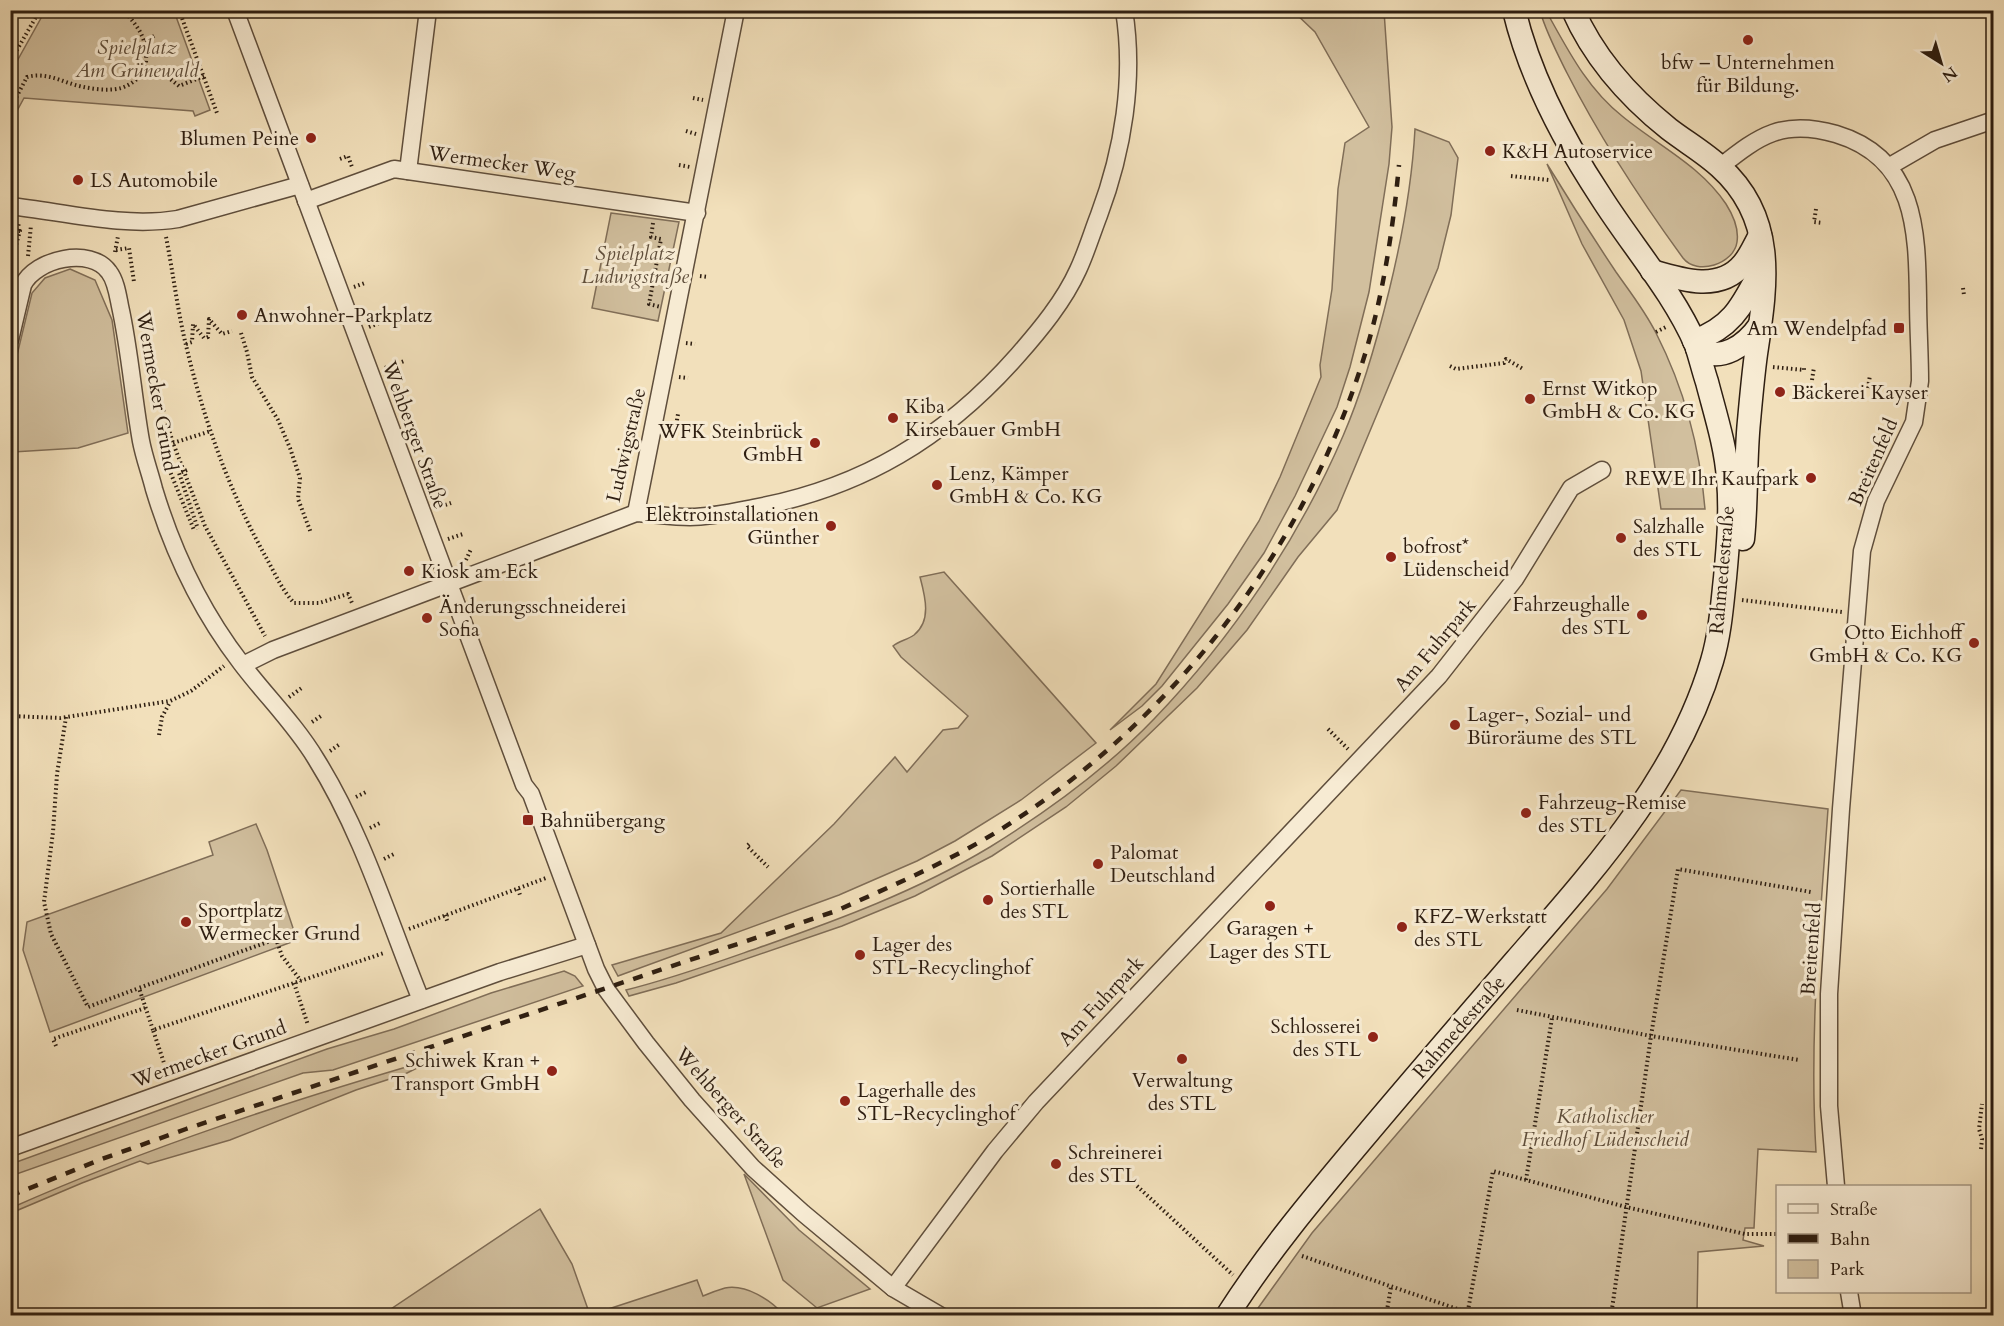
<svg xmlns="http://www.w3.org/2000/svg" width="2004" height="1326" font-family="Cardo,serif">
  <rect width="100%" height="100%" fill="#f2e0bb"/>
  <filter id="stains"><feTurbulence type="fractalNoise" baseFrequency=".00333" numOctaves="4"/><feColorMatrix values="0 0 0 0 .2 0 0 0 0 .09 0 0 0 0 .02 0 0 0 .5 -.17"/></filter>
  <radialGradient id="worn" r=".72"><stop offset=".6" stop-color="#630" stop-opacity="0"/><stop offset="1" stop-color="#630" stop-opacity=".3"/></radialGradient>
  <g fill="#d1bf9e" stroke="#806e58" stroke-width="1.5">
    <path d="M45,11H174L210,110L195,116L193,111L24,98L11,122V72Z"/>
    <path d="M1293,11H1384L1392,127L1389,164L1369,292L1350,367L1337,407L1295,496L1264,553L1228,604L1162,686L1142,706L1110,730L1156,684L1259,521L1280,477L1321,377L1320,365L1332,289L1338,189L1345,143L1369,127L1315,32Z"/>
    <path d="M1540,11H1549L1550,18C1570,54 1589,90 1622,116C1657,145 1700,165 1726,204C1733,215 1739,229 1737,242C1734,264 1697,276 1683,258C1640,199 1600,138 1567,73C1557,53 1546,32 1540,11Z"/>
    <path d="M1415,129L1449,142L1458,158L1451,215L1438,268L1337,510L1298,557L1247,630L1197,688L1116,766L1066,807L992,856L915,896L842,926L676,983L629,996L626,990C671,979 715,963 758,948C838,920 917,891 990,847C1048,811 1107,768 1154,719C1232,638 1298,540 1343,436C1363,390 1377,340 1389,291C1402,238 1412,184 1415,129Z"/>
    <path d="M1547,164C1569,200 1592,236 1616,272C1630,292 1645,311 1656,333C1684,388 1700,448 1705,509H1661L1641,371L1624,320L1582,244Z"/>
    <path d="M611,213L679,222L658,321L592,308Z"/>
    <path d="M70,269L95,280L112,320L128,433L78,448L13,452L10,449L11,380L32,293L45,278Z"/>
    <path d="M944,572L1096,743L1021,800L955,841L917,861L839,895L618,976L612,965L721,933L834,824L895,757L907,772L943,730L958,728L968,716L901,657L893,646C899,641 907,640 914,635C932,621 925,596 920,577Z"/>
    <path d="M1681,790L1828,809C1820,923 1809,1037 1816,1152L1758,1149L1754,1228H1745L1743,1240L1764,1246L1698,1252L1697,1315H1253L1312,1233L1607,889Z"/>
    <path d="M256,824L267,850L297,940L50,1032L23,950L27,922L213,855L209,842Z"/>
    <path d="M564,971L575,976L583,986L333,1070L303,1073L11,1176V1164L327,1049L394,1029L491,993Z"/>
    <path d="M437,1058L405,1074L356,1090L230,1140L148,1164L140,1161L82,1183L11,1213V1208C148,1147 292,1100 437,1058Z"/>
    <path d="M744,1174L799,1230L870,1289L817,1308L783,1280Z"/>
    <path d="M540,1209L572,1264L590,1315L697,1280L703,1296C710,1293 718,1290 725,1288C746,1284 771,1300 784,1315H382Z"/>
  </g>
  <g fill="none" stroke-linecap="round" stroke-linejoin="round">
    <g stroke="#5f4e3c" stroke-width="19">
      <g id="minor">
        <path d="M235,10L524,785L531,794L596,969L606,989L646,1043L692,1100L753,1168L803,1213L893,1288L941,1316"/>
        <path d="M1890,166L1935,140L1994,120"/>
        <path d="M1720,167C1760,135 1783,119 1836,134C1916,158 1917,230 1918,299C1918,327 1920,354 1920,381L1914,422L1876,501L1862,551L1841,809L1829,994V1106L1836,1186"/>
        <path d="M408,171L428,10"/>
        <path d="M306,201L394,169L697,213"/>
        <path d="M10,206C64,212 124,228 178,219L300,185"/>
        <path d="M10,340L23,285C35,259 91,246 109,272C116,281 118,296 120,306C130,351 133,396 141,441C144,457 150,473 154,489C173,552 201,611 241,663C265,695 295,724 316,759C363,834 388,919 421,1000"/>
        <path d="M636,513L736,10"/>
        <path d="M243,665L273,650L636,513C654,514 672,517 690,517C710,517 733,512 753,508C862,488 945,438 1018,355C1040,330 1064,301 1078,270C1086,253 1092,233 1099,215C1123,151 1135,79 1124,10"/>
        <path d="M10,1148L500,972L587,945"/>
        <path d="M893,1288L995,1151L1036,1102L1439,676L1515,579L1571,488L1602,470"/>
        <path d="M1849,1292L1853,1316"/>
      </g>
    </g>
    <g stroke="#2e1e11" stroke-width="25">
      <g id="secondary">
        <path d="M1573,10C1594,58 1629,97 1669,129C1686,142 1705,153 1720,167C1778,219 1766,286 1756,354C1753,376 1751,399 1749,421C1745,461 1747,500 1743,539"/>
        <path d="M1652,271C1682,280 1720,292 1743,264C1750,256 1755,244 1760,235"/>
        <path d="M1694,341C1735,326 1743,303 1763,266"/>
        <path d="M1697,348C1721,364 1746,345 1760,325"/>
        <path d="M1227,1316C1267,1253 1314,1197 1362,1140C1413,1079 1465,1019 1516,960C1594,870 1678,778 1712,661C1720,634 1722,606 1725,578C1728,546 1731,512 1728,479C1726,447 1715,413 1707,382C1703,370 1700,357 1696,345C1673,292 1632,246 1601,197C1564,141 1530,77 1514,10"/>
      </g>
    </g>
    <g stroke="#2e1e11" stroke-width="4" stroke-dasharray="1.5 3" stroke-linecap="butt">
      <path d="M179,10L217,113"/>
      <path d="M145,41L156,35"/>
      <path d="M10,62L40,10"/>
      <path d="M145,72L169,78L179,86L204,76"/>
      <path d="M693,98L703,100"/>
      <path d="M10,109L27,77C42,73 55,78 69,83C83,88 107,92 121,88C131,85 138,78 145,72C149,43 143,32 124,11"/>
      <path d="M686,131L696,134"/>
      <path d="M340,159L348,156L352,167"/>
      <path d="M679,165L690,167"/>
      <path d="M1511,176L1549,180"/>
      <path d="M1816,209L1814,222L1823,223"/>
      <path d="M653,223L651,237L661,239L649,304L661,307"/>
      <path d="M166,237C173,272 177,307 185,341C202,414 227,486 263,552C273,569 281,589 294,603H319L348,594L352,603"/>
      <path d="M116,250L129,248L134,282"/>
      <path d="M115,252L118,236"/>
      <path d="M28,256L31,225"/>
      <path d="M10,266L20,231H17L19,223"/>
      <path d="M700,276L708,277"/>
      <path d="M354,287L365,283"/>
      <path d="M1963,288L1964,295"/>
      <path d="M369,327L387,320"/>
      <path d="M1656,332L1666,327"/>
      <path d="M241,333L247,352L252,377L278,420L290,448L300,478L298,499L311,533"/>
      <path d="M686,343L695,344"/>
      <path d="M186,344L192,342L193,324L204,338L208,337L209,319L222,334L232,331"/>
      <path d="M149,363L173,443L205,526L265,636"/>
      <path d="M1450,366L1456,369L1504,363L1506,359L1523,369"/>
      <path d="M1773,367L1804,370V366"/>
      <path d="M385,368L404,361"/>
      <path d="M679,377L688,378"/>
      <path d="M1812,380L1814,367"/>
      <path d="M1868,388L1870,375"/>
      <path d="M669,431L675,432L678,414"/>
      <path d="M173,443L211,431"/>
      <path d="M169,469L194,530"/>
      <path d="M187,470L179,473L198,529"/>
      <path d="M437,508L451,503"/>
      <path d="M448,539L463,534"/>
      <path d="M466,560L471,549"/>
      <path d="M1742,600L1842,612"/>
      <path d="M289,697L303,687"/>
      <path d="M10,716L60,718L170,701L191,691L224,666"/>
      <path d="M66,717L57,774L53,832L44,902L51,934L88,1007L139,988"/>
      <path d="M312,722L321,716"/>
      <path d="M1328,729L1348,749"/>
      <path d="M159,735L162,717L170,702"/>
      <path d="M330,751L340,744"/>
      <path d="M356,797L366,792"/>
      <path d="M370,828L380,823"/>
      <path d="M749,844L747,846L768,867"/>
      <path d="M384,859L394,854"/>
      <path d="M518,889L520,895"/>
      <path d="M445,915L448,923"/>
      <path d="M409,929L546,878"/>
      <path d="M294,983L308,1025"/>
      <path d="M1517,1010L1651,1036L1799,1060"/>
      <path d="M153,1030L139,988L276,939L282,956L301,981"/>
      <path d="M56,1046L53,1039L145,1008"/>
      <path d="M168,1075L153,1030L384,953"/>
      <path d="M1981,1149L1982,1139L1979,1129L1982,1104"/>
      <path d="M1526,1180L1552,1018"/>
      <path d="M1137,1186L1233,1275"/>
      <path d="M1302,1256L1478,1316"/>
      <path d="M1386,1316L1391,1287"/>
      <path d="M1467,1316L1493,1171L1626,1207L1745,1234H1778"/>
      <path d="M1611,1316L1651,1036L1678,869L1811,892"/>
    </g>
    <use href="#minor" stroke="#f7ebd3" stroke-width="16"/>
    <use href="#secondary" stroke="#f7ebd3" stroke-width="22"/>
    <path stroke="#2e1e11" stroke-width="4.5" stroke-dasharray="10 10" stroke-linecap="butt" d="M10,1196L102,1159L186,1129L836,911C898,883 960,857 1017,819C1183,709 1308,542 1366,351C1384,291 1393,228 1399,165"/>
  </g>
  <g fill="#8f2418" stroke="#f7ebd3" stroke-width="2">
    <circle cx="1748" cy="40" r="6"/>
    <circle cx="311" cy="138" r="6"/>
    <circle cx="1490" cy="151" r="6"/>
    <circle cx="78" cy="180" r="6"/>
    <circle cx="242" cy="315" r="6"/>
    <rect x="1893" y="322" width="12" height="12" rx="3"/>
    <circle cx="1780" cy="392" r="6"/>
    <circle cx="1530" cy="399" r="6"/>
    <circle cx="893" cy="418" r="6"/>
    <circle cx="815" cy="443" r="6"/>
    <circle cx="1811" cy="478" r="6"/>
    <circle cx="937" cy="485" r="6"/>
    <circle cx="831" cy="526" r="6"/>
    <circle cx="1621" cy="538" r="6"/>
    <circle cx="1391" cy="557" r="6"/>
    <circle cx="409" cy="571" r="6"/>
    <circle cx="1642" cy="615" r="6"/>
    <circle cx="427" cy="618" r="6"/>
    <circle cx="1974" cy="643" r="6"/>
    <circle cx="1455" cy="725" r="6"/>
    <circle cx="1526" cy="813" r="6"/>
    <rect x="522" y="814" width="12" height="12" rx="3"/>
    <circle cx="1098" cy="864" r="6"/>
    <circle cx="988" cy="900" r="6"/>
    <circle cx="1270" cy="906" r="6"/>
    <circle cx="186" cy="922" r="6"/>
    <circle cx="1402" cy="927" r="6"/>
    <circle cx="860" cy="955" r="6"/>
    <circle cx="1373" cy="1037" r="6"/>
    <circle cx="1182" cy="1059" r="6"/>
    <circle cx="552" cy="1071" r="6"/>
    <circle cx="845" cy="1101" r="6"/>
    <circle cx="1056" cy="1164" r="6"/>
  </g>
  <g text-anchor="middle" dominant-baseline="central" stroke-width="6" stroke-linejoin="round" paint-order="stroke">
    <g font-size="20" font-style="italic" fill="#5f4e3b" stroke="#f7ebd3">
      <text x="137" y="47">Spielplatz<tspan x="137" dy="23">Am Grünewald</tspan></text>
      <text x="635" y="253">Spielplatz<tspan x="635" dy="23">Ludwigstraße</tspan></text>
      <text x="1605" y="1116">Katholischer<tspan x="1605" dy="23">Friedhof Lüdenscheid</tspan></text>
    </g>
    <g font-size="20" fill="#2e1e11" stroke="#f7ebd3" text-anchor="start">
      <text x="1748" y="62" text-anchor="middle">bfw – Unternehmen<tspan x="1748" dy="23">für Bildung.</tspan></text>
      <text x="299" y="138" text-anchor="end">Blumen Peine</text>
      <text x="1502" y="151">K&amp;H Autoservice</text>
      <text x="90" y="180">LS Automobile</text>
      <text x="254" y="315">Anwohner-Parkplatz</text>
      <text x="1887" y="328" text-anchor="end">Am Wendelpfad</text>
      <text x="1542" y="388">Ernst Witkop<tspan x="1542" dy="23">GmbH &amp; Co. KG</tspan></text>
      <text x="1792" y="392">Bäckerei Kayser</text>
      <text x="905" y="406">Kiba<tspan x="905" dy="23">Kirsebauer GmbH</tspan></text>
      <text x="803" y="431" text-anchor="end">WFK Steinbrück<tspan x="803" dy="23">GmbH</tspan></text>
      <text x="949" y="473">Lenz, Kämper<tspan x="949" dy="23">GmbH &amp; Co. KG</tspan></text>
      <text x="1799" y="478" text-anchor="end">REWE Ihr Kaufpark</text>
      <text x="819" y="514" text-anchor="end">Elektroinstallationen<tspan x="819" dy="23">Günther</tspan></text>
      <text x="1633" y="526">Salzhalle<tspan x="1633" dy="23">des STL</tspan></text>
      <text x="1403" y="546">bofrost*<tspan x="1403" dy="23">Lüdenscheid</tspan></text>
      <text x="421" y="571">Kiosk am Eck</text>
      <text x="1630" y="604" text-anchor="end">Fahrzeughalle<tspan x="1630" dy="23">des STL</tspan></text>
      <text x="439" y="606">Änderungsschneiderei<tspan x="439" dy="23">Sofia</tspan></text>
      <text x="1962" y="632" text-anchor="end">Otto Eichhoff<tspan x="1962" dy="23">GmbH &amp; Co. KG</tspan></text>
      <text x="1467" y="714">Lager-, Sozial- und<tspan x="1467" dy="23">Büroräume des STL</tspan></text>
      <text x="1538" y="802">Fahrzeug-Remise<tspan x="1538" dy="23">des STL</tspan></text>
      <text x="540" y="820">Bahnübergang</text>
      <text x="1110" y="852">Palomat<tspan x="1110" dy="23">Deutschland</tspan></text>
      <text x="1000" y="888">Sortierhalle<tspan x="1000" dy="23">des STL</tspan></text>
      <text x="198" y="910">Sportplatz<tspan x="198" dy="23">Wermecker Grund</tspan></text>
      <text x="1414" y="916">KFZ-Werkstatt<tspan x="1414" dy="23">des STL</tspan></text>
      <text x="1270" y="928" text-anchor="middle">Garagen +<tspan x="1270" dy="23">Lager des STL</tspan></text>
      <text x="872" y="944">Lager des<tspan x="872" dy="23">STL-Recyclinghof</tspan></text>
      <text x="1361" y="1026" text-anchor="end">Schlosserei<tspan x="1361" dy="23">des STL</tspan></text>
      <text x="540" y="1060" text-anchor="end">Schiwek Kran +<tspan x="540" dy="23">Transport GmbH</tspan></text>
      <text x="1182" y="1080" text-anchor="middle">Verwaltung<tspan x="1182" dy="23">des STL</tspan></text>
      <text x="857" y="1090">Lagerhalle des<tspan x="857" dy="23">STL-Recyclinghof</tspan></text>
      <text x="1068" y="1152">Schreinerei<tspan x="1068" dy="23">des STL</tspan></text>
    </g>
    <g font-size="20" fill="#2e1e11" stroke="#f7ebd3">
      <text transform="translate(502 163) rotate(8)">Wermecker Weg</text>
      <text transform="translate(157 391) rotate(80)">Wermecker Grund</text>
      <text transform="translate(415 435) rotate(70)">Wehberger Straße</text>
      <text transform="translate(626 445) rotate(-77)">Ludwigstraße</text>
      <text transform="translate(1873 462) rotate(-66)">Breitenfeld</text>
      <text transform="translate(1722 570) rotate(-85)">Rahmedestraße</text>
      <text transform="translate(1435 645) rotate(-50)">Am Fuhrpark</text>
      <text transform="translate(1811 949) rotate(-86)">Breitenfeld</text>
      <text transform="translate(1101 1001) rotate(-47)">Am Fuhrpark</text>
      <text transform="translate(1459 1027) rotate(-49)">Rahmedestraße</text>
      <text transform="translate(209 1054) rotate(-20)">Wermecker Grund</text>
      <text transform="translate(731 1108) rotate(48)">Wehberger Straße</text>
    </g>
  </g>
  <rect width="2004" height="1326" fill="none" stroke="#f2e0bb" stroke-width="36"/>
  <rect x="12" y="12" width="1980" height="1302" fill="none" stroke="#2e1e11" stroke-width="3"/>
  <rect x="18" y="18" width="1968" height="1290" fill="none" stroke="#2e1e11" stroke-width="1.5"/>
  <rect x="1776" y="1185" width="195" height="108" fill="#f7ebd3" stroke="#a79985" stroke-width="1.5"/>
  <rect x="1788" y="1204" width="30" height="9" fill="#f7ebd3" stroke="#a79985" stroke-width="1.5"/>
  <text x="1830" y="1215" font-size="18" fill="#2e1e11">Straße</text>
  <rect x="1788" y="1234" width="30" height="9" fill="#2e1e11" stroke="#a79985" stroke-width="1.5"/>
  <text x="1830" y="1245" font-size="18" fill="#2e1e11">Bahn</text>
  <rect x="1788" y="1260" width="30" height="18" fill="#d1bf9e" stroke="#a79985" stroke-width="1.5"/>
  <text x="1830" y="1275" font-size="18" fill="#2e1e11">Park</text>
  <g transform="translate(1941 63) rotate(143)" stroke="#f7ebd3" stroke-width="4.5" paint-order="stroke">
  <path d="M0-4.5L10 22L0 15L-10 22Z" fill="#2e1e11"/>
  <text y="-9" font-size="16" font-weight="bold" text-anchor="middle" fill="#2e1e11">N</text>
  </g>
  <rect width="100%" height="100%" filter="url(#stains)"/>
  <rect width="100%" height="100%" fill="url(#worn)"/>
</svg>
